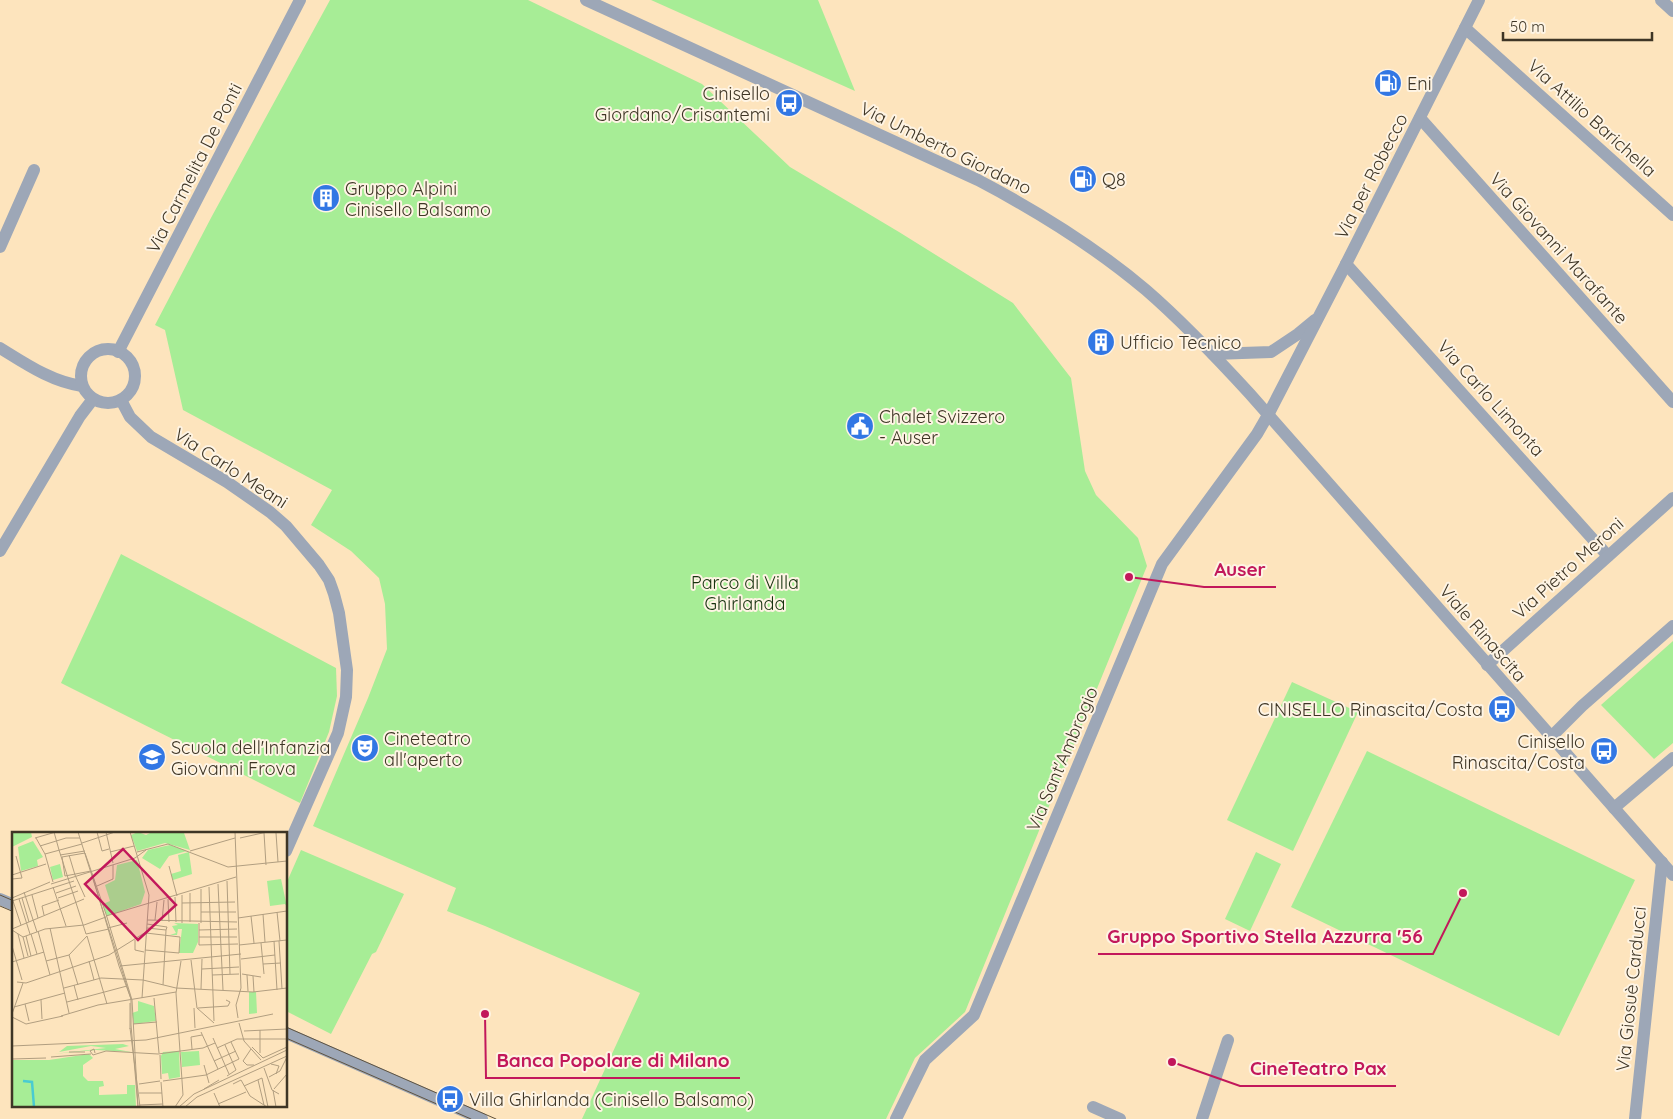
<svg xmlns="http://www.w3.org/2000/svg" width="1673" height="1119" font-family="Quicksand,sans-serif">
  <rect width="100%" height="100%" fill="#fde4bd"/>
  <g fill="#a7ed96">
    <path d="M330,0H528L702,84L790,167L899,232L1013,303L1071,378L1085,471L1096,495L1138,538L1147,566L965,1012L915,1058L886,1119H582L640,993L485,926L447,911L456,888L313,826L368,698L387,649L385,604L379,578L351,551L311,525L332,490L183,410L165,330L155,325L212,216Z"/>
    <path d="M651,0H818L855,91Z"/>
    <path d="M121,554L336,668L337,696L329,732L300,803L61,683Z"/>
    <path d="M1673,641V743L1654,759L1601,705Z"/>
    <path d="M1292,682L1358,712L1293,851L1227,820Z"/>
    <path d="M1367,751L1635,880L1559,1036L1291,907Z"/>
    <path d="M301,850L404,894L376,952L372,954L331,1034L286,1011V884Z"/>
    <path d="M1256,852L1281,864L1250,931L1225,919Z"/>
  </g>
  <g fill="none" stroke-linecap="round" stroke-linejoin="round">
    <g stroke="#9da7b7" stroke-width="12">
      <path d="M586,0L978,180C1037,211 1095,247 1146,290C1183,322 1217,358 1250,394L1673,875"/>
      <path d="M1661,0L1673,11"/>
      <path d="M1465,28L1673,215"/>
      <path d="M1420,118L1673,402"/>
      <path d="M0,247L34,170"/>
      <path d="M1346,264L1608,556"/>
      <path d="M0,348C26,364 52,382 82,386"/>
      <circle cx="108" cy="376" r="27"/>
      <path d="M118,352L300,0"/>
      <path d="M1213,354L1271,352L1298,334L1315,320"/>
      <path d="M121,400L130,417L151,437L227,482L270,512L286,526L319,565L329,580L334,594L339,613L347,670L346,697L338,733L286,851"/>
      <path d="M0,551L80,416L93,399"/>
      <path d="M1487,665L1673,498"/>
      <path d="M1551,737L1582,706L1673,626"/>
      <path d="M1614,808L1673,758"/>
      <path d="M0,899L14,905"/>
      <path d="M286,1033L482,1119"/>
      <path d="M1093,1107L1120,1119"/>
      <path d="M896,1119L925,1060L974,1015L1162,564L1257,434L1268,415L1346,264L1479,0"/>
      <path d="M1202,1119L1228,1040"/>
      <path d="M1635,1119L1662,862"/>
    </g>
    <g stroke="#5f533f" stroke-width="1">
      <path d="M0,895L14,901"/>
      <path d="M0,906L14,912"/>
      <path d="M286,1027L496,1119"/>
      <path d="M286,1038L471,1119"/>
    </g>
  </g>
  <defs>
    <g id="fuel-disc" transform="scale(1.4375)"><circle r="9.5" fill="#3277e4" stroke="#fef4e4"/><path d="M-5.5-6h7V0h2V4h1.3V-2.5L3-4.5l.8-.8L6-3V5H2.5V1h-1V6h-7ZM-4.2-4.7v3.2H.2V-4.7Z" fill="#fff"/></g>
    <g id="bus-disc" transform="scale(1.4375)"><circle r="9.5" fill="#3277e4" stroke="#fef4e4"/><path d="M-5-6H5V4H4V6H2V4H-2V6H-4V4H-5ZM-3.5-4V0h7V-4ZM-3.5 1.2v1.5H-2V1.2ZM2 1.2v1.5H3.5V1.2Z" fill="#fff"/></g>
    <g id="building-disc" transform="scale(1.4375)"><circle r="9.5" fill="#3277e4" stroke="#fef4e4"/><path d="M-4-6H4V6H1V3H-1V6H-4ZM-2.5-4.3h1.7v1.8h-1.7ZM.8-4.3h1.7v1.8H.8ZM-2.5-1h1.7V.8h-1.7ZM.8-1h1.7V.8H.8Z" fill="#fff"/></g>
    <g id="civic-disc" transform="scale(1.4375)"><circle r="9.5" fill="#3277e4" stroke="#fef4e4"/><path d="M-.6-6.5H3V-4.5H.6V-3L4-1V1h2V6H-6V1h2V-1L-.6-3ZM-1.2 2.5V6h2.4V2.5Z" fill="#fff"/></g>
    <g id="theatre-disc" transform="scale(1.4375)"><circle r="9.5" fill="#3277e4" stroke="#fef4e4"/><path d="M-5-5.5Q0-4 5-5.5V0Q5 5 0 6Q-5 5-5 0ZM-3.3-2.5H-1v1.5H-3.3ZM1-2.5H3.3v1.5H1ZM-2.8 1Q0 5.5 2.8 1Z" fill="#fff"/></g>
    <g id="school-disc" transform="scale(1.4375)"><circle r="9.5" fill="#3277e4" stroke="#fef4e4"/><path d="M0-5L7-2L0 1L-7-2ZM-4 1L0 2.5L4 1V4Q0 6-4 4Z" fill="#fff"/></g>
  </defs>
  <g fill-rule="evenodd">
    <use href="#fuel-disc" x="1388" y="83"/>
    <use href="#bus-disc" x="789" y="103"/>
    <use href="#fuel-disc" x="1083" y="179"/>
    <use href="#building-disc" x="326" y="198"/>
    <use href="#building-disc" x="1101" y="342"/>
    <use href="#civic-disc" x="860" y="426"/>
    <use href="#bus-disc" x="1502" y="709"/>
    <use href="#theatre-disc" x="365" y="748"/>
    <use href="#bus-disc" x="1604" y="751"/>
    <use href="#school-disc" x="152" y="757"/>
    <use href="#bus-disc" x="450" y="1099"/>
  </g>
  <g text-anchor="middle" dominant-baseline="central" stroke-width="4" stroke-linejoin="round" paint-order="stroke">
    <g font-size="18" fill="#3e3525" stroke="#fef4e4" text-anchor="start">
      <text x="1407" y="83">Eni</text>
      <text x="770" y="93" text-anchor="end">Cinisello<tspan x="770" dy="21">Giordano/Crisantemi</tspan></text>
      <text x="1102" y="179">Q8</text>
      <text x="345" y="188">Gruppo Alpini<tspan x="345" dy="21">Cinisello Balsamo</tspan></text>
      <text x="1120" y="342">Ufficio Tecnico</text>
      <text x="879" y="416">Chalet Svizzero<tspan x="879" dy="21">- Auser</tspan></text>
      <text x="1483" y="709" text-anchor="end">CINISELLO Rinascita/Costa</text>
      <text x="384" y="738">Cineteatro<tspan x="384" dy="21">all'aperto</tspan></text>
      <text x="1585" y="741" text-anchor="end">Cinisello<tspan x="1585" dy="21">Rinascita/Costa</tspan></text>
      <text x="171" y="747">Scuola dell'Infanzia<tspan x="171" dy="21">Giovanni Frova</tspan></text>
      <text x="469" y="1099">Villa Ghirlanda (Cinisello Balsamo)</text>
    </g>
    <g font-size="18" fill="#3e3525" stroke="#fef4e4">
      <text transform="translate(1592 118) rotate(42)">Via Attilio Barichella</text>
      <text transform="translate(946 148) rotate(26)">Via Umberto Giordano</text>
      <text transform="translate(194 168) rotate(-63)">Via Carmelita De Ponti</text>
      <text transform="translate(1371 176) rotate(-63)">Via per Robecco</text>
      <text transform="translate(1559 248) rotate(48)">Via Giovanni Marafante</text>
      <text transform="translate(1491 398) rotate(48)">Via Carlo Limonta</text>
      <text transform="translate(231 468) rotate(33)">Via Carlo Meani</text>
      <text transform="translate(1568 568) rotate(-42)">Via Pietro Meroni</text>
      <text transform="translate(1483 633) rotate(49)">Viale Rinascita</text>
      <text transform="translate(1062 759) rotate(-67)">Via Sant'Ambrogio</text>
      <text transform="translate(1631 989) rotate(-84)">Via Giosuè Carducci</text>
    </g>
    <g font-size="18" fill="#16320e" stroke="#fef4e4">
      <text x="745" y="582">Parco di Villa<tspan x="745" dy="21">Ghirlanda</tspan></text>
    </g>
  </g>
  <g transform="translate(12 832)">
    <rect width="275" height="275" fill="#fde4bd"/>
    <path d="M0,0H19L20,5L0,15ZM126,0L134,3L140,0L172,1L178,18L153,11L125,19L119,3ZM21,9L31,25L25,28L26,34L9,39L6,15ZM158,13L175,19L157,24L148,37L130,26L136,18ZM177,20L180,42L161,48L159,42L169,39L166,23ZM125,28L133,60L129,72L95,84L91,72L98,69L93,53L103,48L105,33ZM48,32L51,45L41,48L38,35ZM269,47L275,75L273,72L258,74L255,49ZM162,91L186,92V110L181,121H167L170,97H166L165,103H158L164,101L160,94L166,93ZM237,160H244L245,181L237,182ZM126,169L142,174L144,189L122,192L120,181L126,179ZM111,212L117,214L103,217L119,220L84,218L41,222L94,216L79,214L47,220L55,214ZM167,219L168,245L157,247L156,241L150,242L149,224L151,220ZM187,219L188,233L170,235L169,220ZM77,222L81,226L71,233V244L76,249H91L92,254L87,255V263L115,262V253H123L124,275H0V228H37Z" fill="#a7ed96"/>
    <path fill="none" stroke="#49cbd1" stroke-width="2.5" d="M11,249L20,250L22,275"/>
    <path fill="none" stroke="#b19e80" stroke-width="1" d="M42,0L47,18M66,0L119,167M85,0L90,19L97,17M94,0L101,31M118,0L137,63L130,166M223,0L229,156L224,173L226,186M252,1L254,33M264,1L266,30M23,6L44,0M24,6L33,22L41,50M228,6L255,0M70,11L103,0M28,14L54,6H68M47,18L74,102L97,97M178,19L223,6M98,20L122,14M125,20L156,12L216,35L275,29M33,22L70,12M48,23L73,19M57,23L63,43M157,34L165,64M0,43L34,32M63,43L73,65M0,47L10,46L4,24M215,49L218,142M39,52L123,26L134,18M206,52L211,158M85,54L101,47V33M41,55L54,94M197,55L202,189M189,57V91M12,60L25,100M44,61L64,54M178,61V90M20,63L26,86M170,63V91M163,65L164,90M0,66L38,50M10,66L17,90M46,66L66,59M7,67L18,102M156,67L157,90M0,69L62,49M1,69L9,93M170,71L223,70M189,80H224M265,80L268,109M251,82L253,110M32,83L30,74L47,68M94,84L224,45M239,84L242,111M226,86L275,79M135,88L225,90M143,88L145,70M150,89L152,68M187,91V113L226,112M38,96L57,181M96,96L115,91M135,96L154,98L155,95L135,92M0,97L72,67M0,98L11,105L33,97L72,93L94,85M187,98L225,97M26,99L38,143M6,102L12,126M19,102L25,122M14,104L19,124M75,104L95,172M11,105L16,124M187,105H225M123,108V118L132,120M262,109L265,158M267,109L270,157M249,111L252,142M227,113L275,108M0,114L10,148M133,118L167,121L168,105L134,101M57,123L66,153M57,123L75,104M229,127L263,123M179,128L185,176L202,191M34,129L57,123M77,129L82,148M0,130L32,120M251,132L269,131M108,134L229,122M190,137L227,135M230,142L249,145M200,143L227,142M235,143L236,159M241,144L242,160M5,150L14,151L97,123L134,100M62,153L66,168M151,153L154,98M52,156L89,146L131,148L164,156L241,160L275,156M189,157L190,127M142,166L147,221M29,168L30,187M55,170L115,154M118,171V197M13,172L17,189M2,175L53,161M182,176L183,196M186,176L216,174L218,170L214,168M0,182L11,151M49,184L86,173L164,160M0,185L14,192L51,184M227,191L232,209L249,228M121,192L145,190M118,196L128,275M248,198V221M232,199L275,197M189,200L206,237M201,206L217,242M213,213L224,238L215,244M0,214L134,208L261,182M240,215L251,226L275,215M205,216L225,207H275M180,217L179,205L190,203M239,217L231,229L235,233H242M57,220H73M83,221L82,217L78,219L81,223L94,219L146,222L191,216L203,211M148,223L149,247M39,225L79,222M0,227L34,226M202,229L224,219M259,232L267,234L264,242M192,233L197,251M252,236L260,258L267,262M257,245L268,239L275,225M246,248L252,273M151,249L194,243L227,227L219,210M149,250L151,275M127,252L148,249M221,252L229,248L238,264L255,275M232,254L250,246L256,275M192,257L207,248M262,257L275,242M261,258L264,275M127,261H150M202,261L208,275M206,272L234,260M127,273L151,272M126,275L119,193V167L107,134L79,39L53,44L50,25L73,21L94,82L120,168L126,275M163,275L171,263L164,161L169,129M167,275L182,262L275,218M173,275L185,265L275,224"/>
    <path fill="#c2185b" fill-opacity="0.15" stroke="#c2185b" stroke-width="2.5" d="M111,17L164,73L126,108L73,52Z"/>
    <rect width="275" height="275" fill="none" stroke="#3e3525" stroke-width="2.5"/>
  </g>
  <path fill="none" stroke="#c2185b" stroke-width="2" d="M1129 577L1204 587H1276M1463 893L1433 954H1098M485 1014L486 1078H740M1172 1062L1240 1086H1396"/>
  <g fill="#c2185b" stroke="#fef4e4" stroke-width="2">
    <circle cx="1129" cy="577" r="5"/>
    <circle cx="1463" cy="893" r="5"/>
    <circle cx="485" cy="1014" r="5"/>
    <circle cx="1172" cy="1062" r="5"/>
  </g>
  <g font-size="19" text-anchor="middle" font-weight="bold" fill="#c2185b" stroke="#fef4e4" stroke-width="4" stroke-linejoin="round" paint-order="stroke">
    <text x="1240" y="576">Auser</text>
    <text x="1265" y="943">Gruppo Sportivo Stella Azzurra '56</text>
    <text x="613" y="1067">Banca Popolare di Milano</text>
    <text x="1318" y="1075">CineTeatro Pax</text>
  </g>
  <path d="M1503 32v8h149v-8" fill="none" stroke="#3e3525" stroke-width="2.5"/>
  <text x="1510" y="32" font-size="15" fill="#3e3525" stroke="#fef4e4" stroke-width="4" paint-order="stroke">50 m</text>
</svg>
